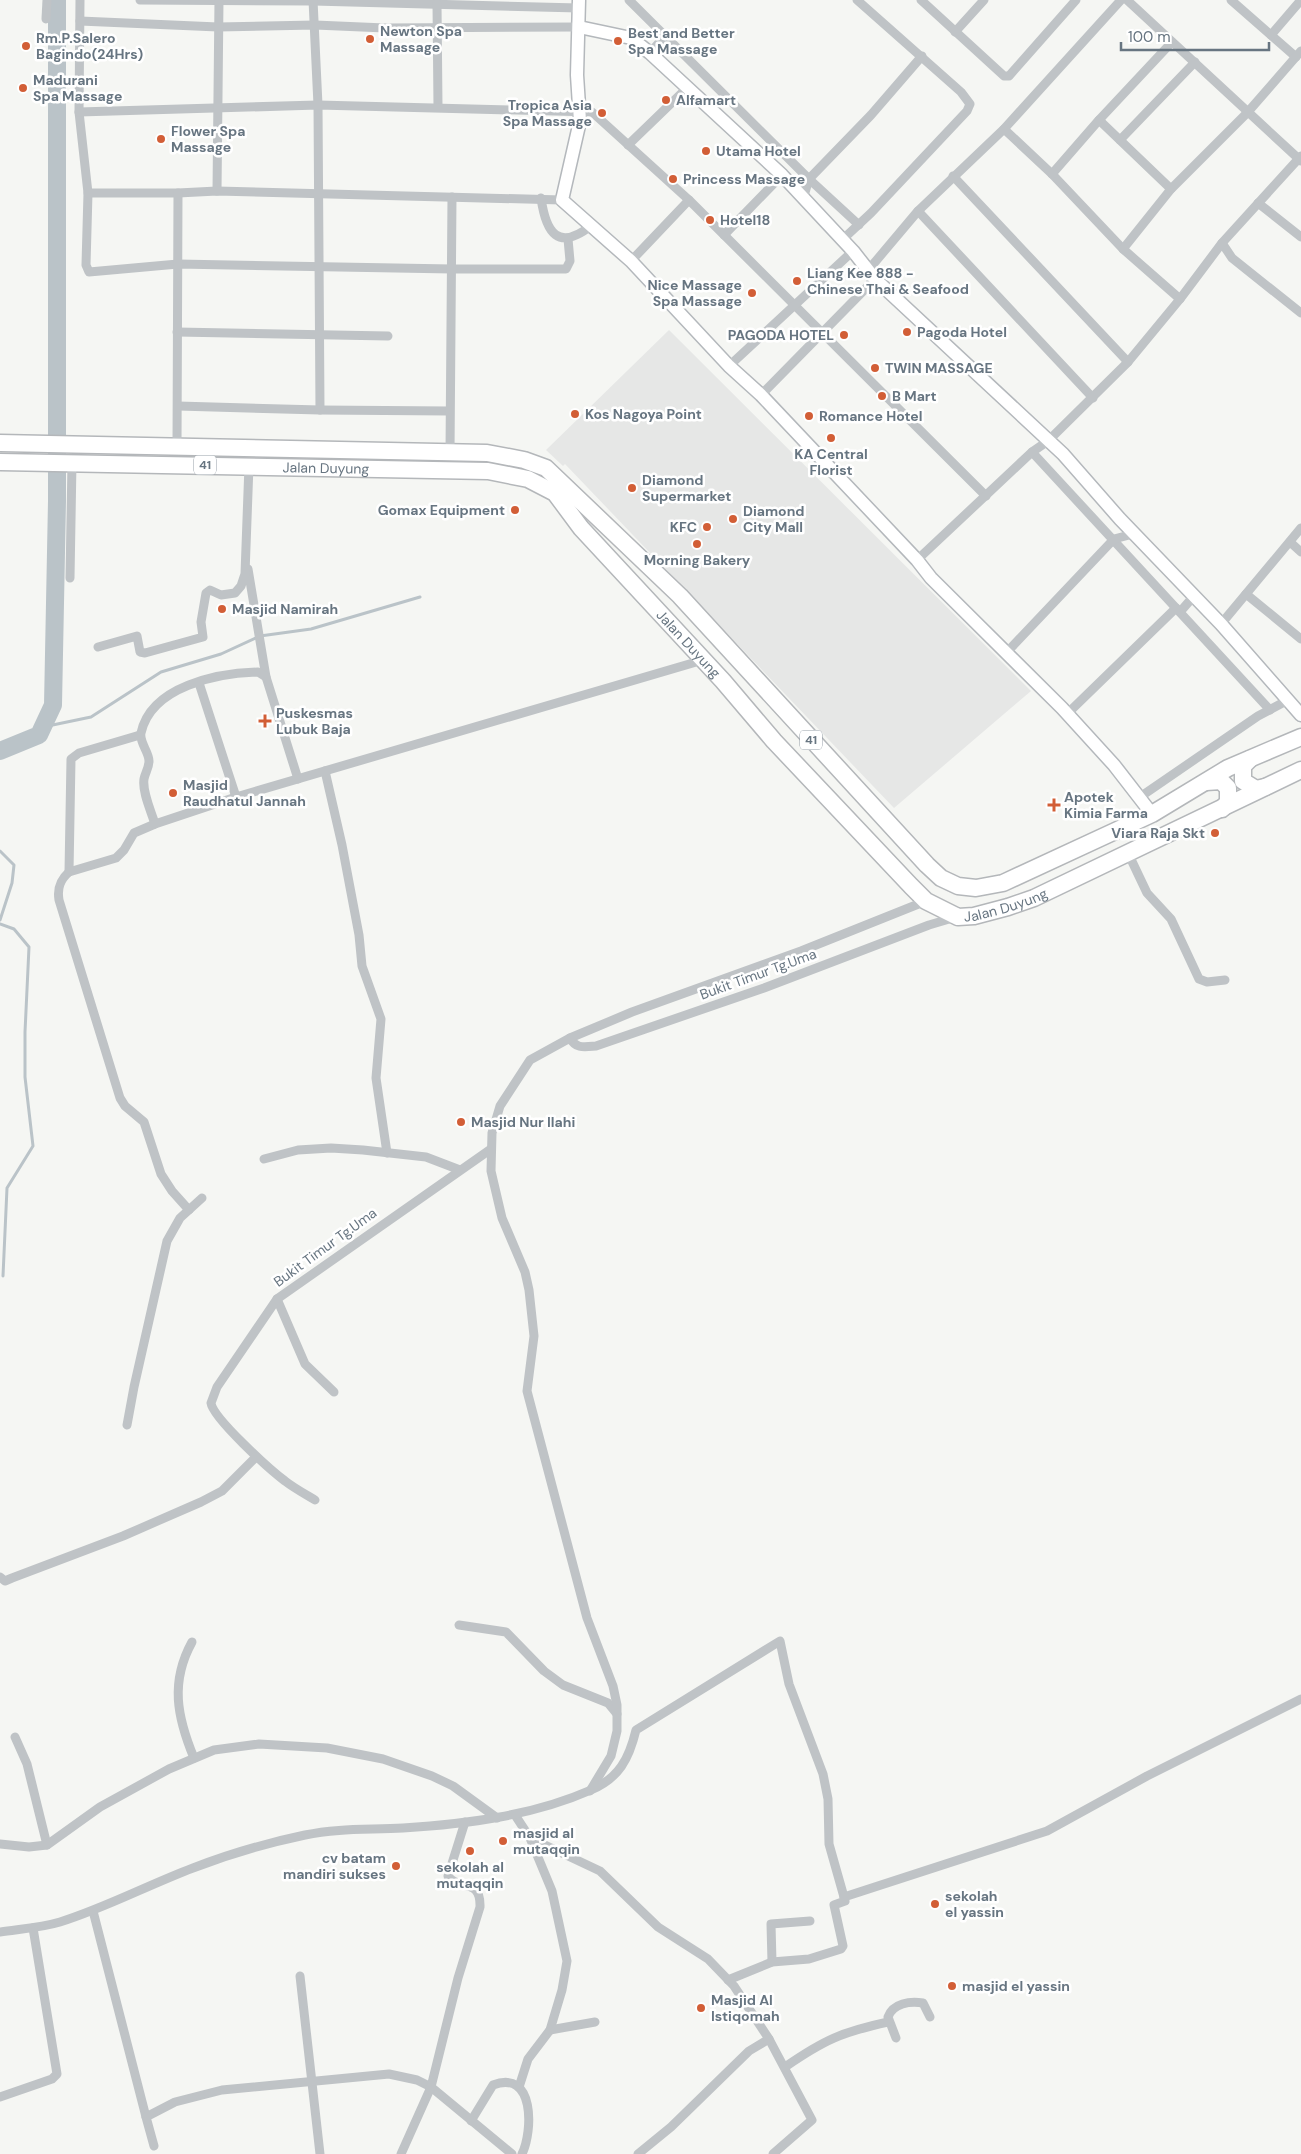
<svg xmlns="http://www.w3.org/2000/svg" width="1301" height="2154" font-family="'DM Sans',sans-serif">
  <rect width="100%" height="100%" fill="#f5f6f3"/>
  <path fill="#e6e7e6" d="M669,330L1031,691L894,808L565,464L563,466L546,450Z"/>
  <g fill="none" stroke-linecap="round" stroke-linejoin="round">
    <g stroke="#bac3c8" stroke-width="3">
      <path d="M43,727L91,717L161,672L221,654L260,636L311,629L420,597"/>
      <path d="M0,851L14,865L12,883L0,920"/>
      <path d="M0,924L14,929L29,947L25,1032V1077L33,1146L7,1188L3,1276"/>
    </g>
    <path stroke="#bac3c8" stroke-width="18" d="M0,751L39,735L53,705L57,501V0"/>
    <g stroke="#b4b8bc" stroke-width="15">
      <g id="secondary">
        <path d="M579,0L577,75L580,121L562,200L631,261L729,366L761,395L917,560L931,578L1062,708L1114,765L1152,814"/>
        <path d="M579,27L631,38L650,53L782,175L853,251L875,279L1063,454L1120,519L1221,624L1301,715"/>
      </g>
    </g>
    <g stroke="#b4b7ba" stroke-width="19">
      <g id="highway">
        <path d="M0,443L487,453L524,460L546,468L680,596L927,865L941,878L958,886L976,888L1003,883L1152,814L1228,768L1301,737"/>
        <path id="s1" d="M0,462L488,471L528,479L555,493L581,528L723,681L774,741L911,886L926,901L958,917L974,916L1008,907L1034,898L1301,770"/>
        <path d="M1250,759L1243,766V781L1256,789L1265,787"/>
        <path d="M1206,782L1221,781L1228,788V802L1222,809"/>
      </g>
    </g>
    <g stroke="#bfc3c6" stroke-width="9">
      <path d="M80,0L79,112L88,193L86,265L89,272L178,264L452,269H566L570,261L568,239"/>
      <path d="M140,0L313,1L579,8"/>
      <path d="M313,0L318,105L320,410"/>
      <path d="M629,0L809,179L859,225"/>
      <path d="M921,0L1004,76H1009L1076,0"/>
      <path d="M1127,0L1301,161"/>
      <path d="M1231,0L1296,57"/>
      <path d="M437,4L438,107"/>
      <path d="M46,19L47,0"/>
      <path d="M80,21L218,27L315,25L385,28L579,27"/>
      <path d="M955,32L984,0"/>
      <path d="M1271,35L1301,0"/>
      <path d="M650,53L664,37"/>
      <path d="M79,112L318,105L592,112L689,200L986,496"/>
      <path d="M1099,120L1171,189"/>
      <path d="M1004,129L1052,174L1123,249L1180,299"/>
      <path d="M1120,140L1195,62"/>
      <path d="M628,145L686,89"/>
      <path d="M1052,174L1099,120L1172,42"/>
      <path d="M953,176L1128,362"/>
      <path d="M217,191L219,0"/>
      <path d="M88,193H178L217,191L562,200"/>
      <path d="M541,198C546,233 558,252 592,225"/>
      <path d="M803,199L809,179L871,115L922,56"/>
      <path d="M1258,203L1301,237"/>
      <path d="M918,211L1093,398"/>
      <path d="M724,235L782,175"/>
      <path d="M842,240L871,213L967,111L970,104L961,92L857,0"/>
      <path d="M1222,243L1232,258L1301,313"/>
      <path d="M1123,249L1171,189L1247,113L1301,51"/>
      <path d="M631,261L689,200"/>
      <path d="M871,274L870,268L918,211L1004,129L1121,0"/>
      <path d="M177,332L388,336"/>
      <path d="M729,366L853,251"/>
      <path d="M761,395L875,279"/>
      <path d="M178,406L320,410L449,411"/>
      <path d="M177,446L178,193"/>
      <path d="M1032,452L1270,710"/>
      <path d="M450,453L452,197"/>
      <path d="M1290,542L1301,552"/>
      <path d="M917,560L1032,452L1048,441L1128,362L1180,299L1222,243L1301,156"/>
      <path d="M248,569L266,677L298,779"/>
      <path d="M70,578L72,462"/>
      <path d="M1246,594L1301,639"/>
      <path d="M1180,612L1193,597"/>
      <path d="M1221,624L1301,528"/>
      <path d="M98,647L137,636L140,652L145,653L203,637L201,622L206,593L210,590L221,595L235,593L241,586L245,574L249,465"/>
      <path d="M1007,652L1114,539L1133,534"/>
      <path d="M199,683L236,797"/>
      <path d="M1067,714L1176,608"/>
      <path d="M325,771L342,845L359,935L362,966L381,1019L376,1078L387,1153"/>
      <path d="M1140,797L1258,716L1288,700"/>
      <path d="M155,824C151,811 142,792 144,779C145,773 149,768 149,761C149,752 139,742 141,733C151,686 218,673 258,672L266,677"/>
      <path d="M1128,853L1147,893L1171,919L1199,979L1207,982L1225,980"/>
      <path d="M69,872L71,759L79,753L140,735"/>
      <path d="M570,1038C576,1049 584,1047 596,1046L764,988L929,925L956,917"/>
      <path d="M264,1159L298,1150L331,1148L363,1150L426,1157L460,1170"/>
      <path d="M189,1210L172,1191L161,1174L144,1122L125,1106L120,1098L59,900C57,888 60,880 69,872L116,858L124,850L134,833L155,824L236,797L703,660"/>
      <path d="M277,1299L305,1364L334,1392"/>
      <path d="M127,1425L134,1387L167,1241L180,1218L202,1198"/>
      <path d="M315,1500C305,1494 294,1488 285,1481C270,1470 213,1418 211,1403L217,1387L277,1299L491,1149"/>
      <path d="M0,1577L5,1581L12,1578L123,1536L201,1502L222,1491L256,1457"/>
      <path d="M459,1625L506,1632L544,1671L563,1685L608,1703L617,1714"/>
      <path d="M192,1642C170,1682 177,1717 194,1758"/>
      <path d="M15,1737L27,1764L47,1845"/>
      <path d="M590,1791L611,1756L617,1731V1705L613,1686L587,1618L527,1391L534,1336L529,1290L525,1272L502,1218L491,1171L492,1133L500,1106L530,1060L570,1038L632,1012L801,951L926,901"/>
      <path d="M515,1815L530,1838L552,1891L567,1961L562,1990L550,2030L528,2059L519,2087"/>
      <path d="M530,1838L600,1871L658,1927L708,1959L734,1986L769,2039L812,2120L773,2154"/>
      <path d="M0,1844L29,1847L47,1845L100,1807L169,1769L214,1750L259,1744L327,1748L383,1759L432,1776L453,1786L497,1818"/>
      <path d="M93,1911L146,2117"/>
      <path d="M0,1932C20,1929 40,1928 60,1922C105,1908 148,1885 193,1868C229,1854 267,1843 305,1835C338,1828 370,1830 403,1828C466,1824 532,1816 591,1790C619,1778 629,1759 636,1730L780,1641L789,1684L823,1774L828,1799L829,1844L844,1897"/>
      <path d="M772,1962L771,1924L810,1921"/>
      <path d="M300,1976L320,2154"/>
      <path d="M728,1980L772,1962L809,1959L841,1949L843,1946L834,1905L845,1901L844,1897L1047,1831L1147,1776L1301,1699"/>
      <path d="M550,2030L595,2022"/>
      <path d="M896,2038L888,2017C893,2003 910,2001 923,2003L930,2017"/>
      <path d="M785,2067C824,2040 842,2032 888,2022"/>
      <path d="M0,2097L52,2079L57,2074L33,1928"/>
      <path d="M471,2121L493,2085C535,2069 533,2131 522,2154"/>
      <path d="M154,2146L146,2117L175,2102L222,2090L389,2074L417,2080L431,2087L512,2154"/>
      <path d="M401,2154L431,2087L458,1978L480,1907C481,1877 458,1891 448,1876L465,1822"/>
      <path d="M638,2154L671,2127L749,2051L769,2039"/>
    </g>
    <use href="#secondary" stroke="#fff" stroke-width="12"/>
    <use href="#highway" stroke="#fff" stroke-width="16"/>
  </g>
  <g fill="#d25e36" stroke="#fff" stroke-width="2">
    <circle cx="370" cy="39" r="5"/>
    <circle cx="618" cy="41" r="5"/>
    <circle cx="26" cy="46" r="5"/>
    <circle cx="23" cy="88" r="5"/>
    <circle cx="666" cy="100" r="5"/>
    <circle cx="602" cy="113" r="5"/>
    <circle cx="161" cy="139" r="5"/>
    <circle cx="706" cy="151" r="5"/>
    <circle cx="673" cy="179" r="5"/>
    <circle cx="710" cy="220" r="5"/>
    <circle cx="797" cy="281" r="5"/>
    <circle cx="752" cy="293" r="5"/>
    <circle cx="907" cy="332" r="5"/>
    <circle cx="844" cy="335" r="5"/>
    <circle cx="875" cy="368" r="5"/>
    <circle cx="882" cy="396" r="5"/>
    <circle cx="575" cy="414" r="5"/>
    <circle cx="809" cy="416" r="5"/>
    <circle cx="831" cy="438" r="5"/>
    <circle cx="632" cy="488" r="5"/>
    <circle cx="515" cy="510" r="5"/>
    <circle cx="733" cy="519" r="5"/>
    <circle cx="707" cy="527" r="5"/>
    <circle cx="697" cy="544" r="5"/>
    <circle cx="222" cy="609" r="5"/>
    <path d="M262.5 713.5h5v5h5v5h-5v5h-5v-5h-5v-5h5z"/>
    <circle cx="173" cy="793" r="5"/>
    <path d="M1051.5 797.5h5v5h5v5h-5v5h-5v-5h-5v-5h5z"/>
    <circle cx="1215" cy="833" r="5"/>
    <circle cx="461" cy="1122" r="5"/>
    <circle cx="503" cy="1841" r="5"/>
    <circle cx="470" cy="1851" r="5"/>
    <circle cx="396" cy="1866" r="5"/>
    <circle cx="935" cy="1904" r="5"/>
    <circle cx="952" cy="1986" r="5"/>
    <circle cx="701" cy="2008" r="5"/>
  </g>
  <g text-anchor="middle" dominant-baseline="central" stroke-width="5" stroke-linejoin="round" paint-order="stroke">
    <g fill="#fff" stroke="#959ea7" stroke-width="1">
      <rect x="194" y="455.5" width="22" height="19" rx="4"/>
      <rect x="800" y="730.5" width="22" height="19" rx="4"/>
    </g>
    <g font-size="12" font-weight="bold" fill="#677581">
      <text x="205" y="465">41</text>
      <text x="811" y="740">41</text>
    </g>
    <g font-size="14" font-weight="bold" fill="#677581" stroke="#fff" text-anchor="start">
      <text x="380" y="31">Newton Spa<tspan x="380" dy="16">Massage</tspan></text>
      <text x="628" y="33">Best and Better<tspan x="628" dy="16">Spa Massage</tspan></text>
      <text x="36" y="38">Rm.P.Salero<tspan x="36" dy="16">Bagindo(24Hrs)</tspan></text>
      <text x="33" y="80">Madurani<tspan x="33" dy="16">Spa Massage</tspan></text>
      <text x="676" y="100">Alfamart</text>
      <text x="592" y="105" text-anchor="end">Tropica Asia<tspan x="592" dy="16">Spa Massage</tspan></text>
      <text x="171" y="131">Flower Spa<tspan x="171" dy="16">Massage</tspan></text>
      <text x="716" y="151">Utama Hotel</text>
      <text x="683" y="179">Princess Massage</text>
      <text x="720" y="220">Hotel18</text>
      <text x="807" y="273">Liang Kee 888 -<tspan x="807" dy="16">Chinese Thai &amp; Seafood</tspan></text>
      <text x="742" y="285" text-anchor="end">Nice Massage<tspan x="742" dy="16">Spa Massage</tspan></text>
      <text x="917" y="332">Pagoda Hotel</text>
      <text x="834" y="335" text-anchor="end">PAGODA HOTEL</text>
      <text x="885" y="368">TWIN MASSAGE</text>
      <text x="892" y="396">B Mart</text>
      <text x="585" y="414">Kos Nagoya Point</text>
      <text x="819" y="416">Romance Hotel</text>
      <text x="831" y="454" text-anchor="middle">KA Central<tspan x="831" dy="16">Florist</tspan></text>
      <text x="642" y="480">Diamond<tspan x="642" dy="16">Supermarket</tspan></text>
      <text x="505" y="510" text-anchor="end">Gomax Equipment</text>
      <text x="743" y="511">Diamond<tspan x="743" dy="16">City Mall</tspan></text>
      <text x="697" y="527" text-anchor="end">KFC</text>
      <text x="697" y="560" text-anchor="middle">Morning Bakery</text>
      <text x="232" y="609">Masjid Namirah</text>
      <text x="276" y="713">Puskesmas<tspan x="276" dy="16">Lubuk Baja</tspan></text>
      <text x="183" y="785">Masjid<tspan x="183" dy="16">Raudhatul Jannah</tspan></text>
      <text x="1064" y="797">Apotek<tspan x="1064" dy="16">Kimia Farma</tspan></text>
      <text x="1205" y="833" text-anchor="end">Viara Raja Skt</text>
      <text x="471" y="1122">Masjid Nur Ilahi</text>
      <text x="513" y="1833">masjid al<tspan x="513" dy="16">mutaqqin</tspan></text>
      <text x="386" y="1858" text-anchor="end">cv batam<tspan x="386" dy="16">mandiri sukses</tspan></text>
      <text x="470" y="1867" text-anchor="middle">sekolah al<tspan x="470" dy="16">mutaqqin</tspan></text>
      <text x="945" y="1896">sekolah<tspan x="945" dy="16">el yassin</tspan></text>
      <text x="962" y="1986">masjid el yassin</text>
      <text x="711" y="2000">Masjid Al<tspan x="711" dy="16">Istiqomah</tspan></text>
    </g>
    <g font-size="14" fill="#677581" stroke="#fff">
      <text stroke="none"><textPath href="#s1" startOffset="326">Jalan Duyung</textPath></text>
      <text stroke="none"><textPath href="#s1" startOffset="761">Jalan Duyung</textPath></text>
      <text stroke="none"><textPath href="#s1" startOffset="1196">Jalan Duyung</textPath></text>
      <text transform="translate(758 974) rotate(-20)">Bukit Timur Tg.Uma</text>
      <text transform="translate(325 1247) rotate(-36)">Bukit Timur Tg.Uma</text>
    </g>
  </g>
  <path d="M1121 42v8h148v-8" fill="none" stroke="#677581" stroke-width="2.5"/>
  <text x="1128" y="42" font-size="15" fill="#677581" stroke="#ffffff" stroke-width="4" paint-order="stroke">100 m</text>
</svg>
